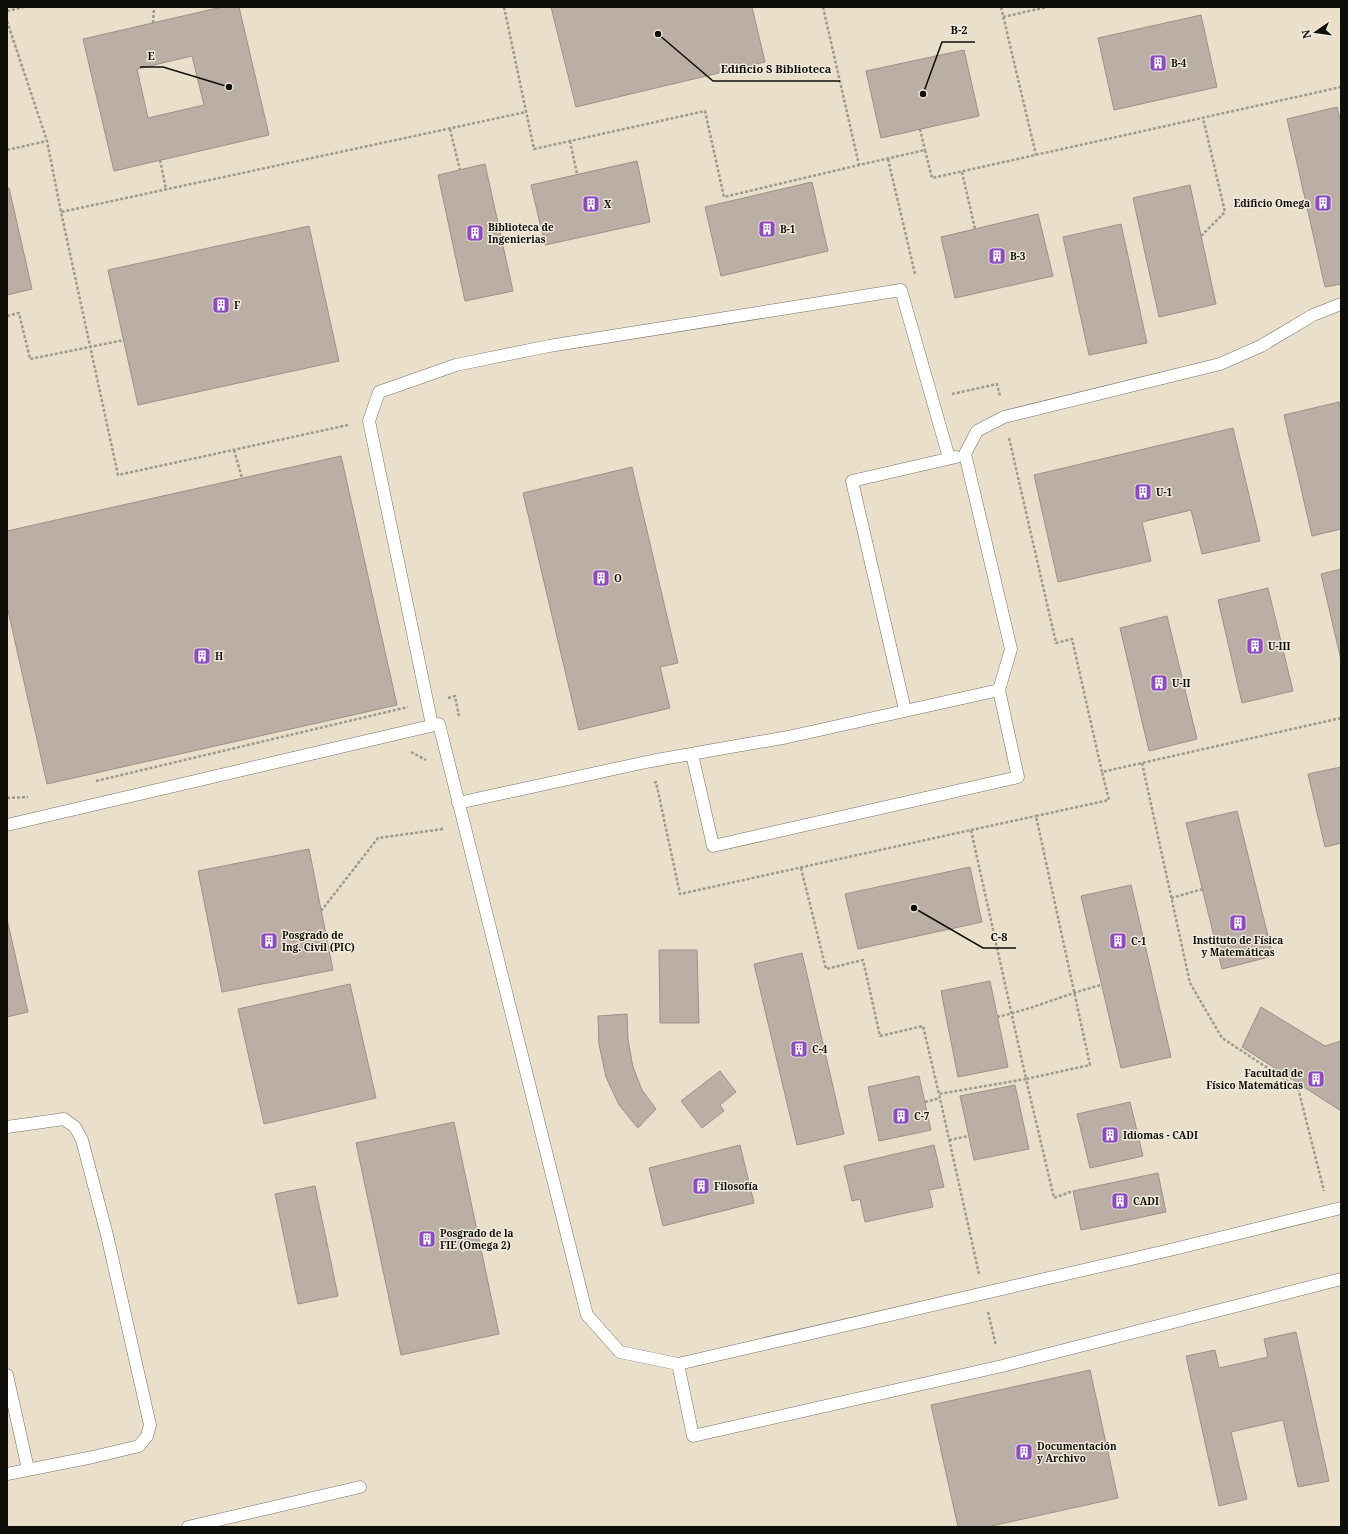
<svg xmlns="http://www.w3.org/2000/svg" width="1348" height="1534" font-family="'Noto Serif',serif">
  <rect width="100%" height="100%" fill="#f1eadc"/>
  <rect fill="#e9dfca" x="7" y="7" width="1334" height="1520"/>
  <g fill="#bbaea4" stroke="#9d9188" fill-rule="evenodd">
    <path d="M222,7H239L269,135L114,171L83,39ZM192,56L204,105L148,118L137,69Z"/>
    <path d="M551,7H752L765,62L576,107Z"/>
    <path d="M1201,15L1217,87L1114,110L1098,38Z"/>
    <path d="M964,50L979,116L881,138L866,71Z"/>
    <path d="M1337,107L1341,123V284L1325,287L1287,119Z"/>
    <path d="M637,161L650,222L545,245L531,185Z"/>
    <path d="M485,164L513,291L465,301L438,175Z"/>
    <path d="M812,182L828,251L721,276L705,207Z"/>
    <path d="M1190,185L1216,304L1159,317L1133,198Z"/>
    <path d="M7,188H9L32,289L7,295Z"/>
    <path d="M1038,214L1053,276L955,298L941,237Z"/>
    <path d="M1121,224L1147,343L1089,355L1063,237Z"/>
    <path d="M309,226L339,361L138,405L108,270Z"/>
    <path d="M1339,402L1341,411V529L1312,536L1284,415Z"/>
    <path d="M1233,428L1260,541L1202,554L1191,510L1142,522L1151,561L1058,582L1034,475Z"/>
    <path d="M341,456L397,705L47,784L7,606V531Z"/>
    <path d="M632,467L678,663L660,667L670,708L579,730L523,493Z"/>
    <path d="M1341,569V660L1321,574Z"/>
    <path d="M1268,588L1293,691L1242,703L1218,600Z"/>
    <path d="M1167,616L1197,739L1149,751L1120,628Z"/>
    <path d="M1341,767V843L1325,847L1308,774Z"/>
    <path d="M1237,811L1273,956L1222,969L1186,823Z"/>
    <path d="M309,849L333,970L222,992L198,871Z"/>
    <path d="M970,867L982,922L858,949L845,894Z"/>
    <path d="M1131,885L1171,1057L1121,1068L1081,896Z"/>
    <path d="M7,919L28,1012L7,1017Z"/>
    <path d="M659,950H697L699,1023H660Z"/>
    <path d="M802,953L844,1134L797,1145L754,964Z"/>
    <path d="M990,981L1008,1067L958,1077L941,991Z"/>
    <path d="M350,984L376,1098L264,1124L238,1009Z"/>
    <path d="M1261,1007L1325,1046L1341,1041V1111L1242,1047Z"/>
    <path d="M627,1014L628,1040L633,1067L642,1090L656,1109L638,1128L619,1105L606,1077L599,1044L598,1016Z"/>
    <path d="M720,1071L736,1092L720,1105L724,1111L702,1128L681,1101Z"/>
    <path d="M919,1076L931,1130L879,1141L868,1087Z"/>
    <path d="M1015,1085L1029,1149L974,1160L960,1096Z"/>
    <path d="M1130,1102L1143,1156L1090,1168L1077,1114Z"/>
    <path d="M454,1122L499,1334L401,1355L356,1143Z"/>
    <path d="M740,1145L754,1203L663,1226L649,1168Z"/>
    <path d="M934,1145L944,1187L929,1190L933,1207L865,1222L860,1199L852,1201L844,1166Z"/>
    <path d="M1158,1173L1166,1212L1081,1230L1073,1191Z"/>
    <path d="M315,1186L338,1296L298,1304L275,1194Z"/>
    <path d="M1296,1332L1329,1481L1298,1487L1283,1420L1231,1432L1247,1499L1219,1506L1186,1356L1215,1350L1219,1368L1268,1357L1264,1339Z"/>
    <path d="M1090,1370L1118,1498L987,1527H958L931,1405Z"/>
  </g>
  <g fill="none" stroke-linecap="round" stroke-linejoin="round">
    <g stroke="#777165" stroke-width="13">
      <g id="service">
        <path d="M905,710L852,481L956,457"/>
        <path d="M432,725L369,421L379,392L456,365L549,346L901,290L949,458"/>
        <path d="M692,754L713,846L1018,777L999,690"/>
        <path d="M458,803L651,761L788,737L999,690L1011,649L965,454L977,431L1004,417L1220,364L1261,346L1313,315L1341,304"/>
        <path d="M7,825L439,724L587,1315L620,1352L678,1364L1170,1250L1341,1208"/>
        <path d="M7,1127L64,1119L75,1127L82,1140L107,1235L150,1425L147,1436L139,1446L93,1457L7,1474"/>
        <path d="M678,1364L693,1436L1002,1366L1341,1279"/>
        <path d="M7,1375L28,1469"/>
        <path d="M188,1527L360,1487"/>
      </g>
    </g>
    <g stroke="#9f9a8f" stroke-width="2.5" stroke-dasharray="3 2" stroke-linecap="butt">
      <path d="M504,7L534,149L705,111L724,197L859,165"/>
      <path d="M823,7L859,165L925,150L932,178L1341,87"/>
      <path d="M1001,7L1036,155"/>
      <path d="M7,11L24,7"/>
      <path d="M1003,17L1047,7"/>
      <path d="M7,21L47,141L61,212"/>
      <path d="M153,23L154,7"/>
      <path d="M450,129L460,170"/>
      <path d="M920,129L925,150"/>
      <path d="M570,141L577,174"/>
      <path d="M7,150L47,141"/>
      <path d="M888,159L915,274"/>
      <path d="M160,160L166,189"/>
      <path d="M962,172L975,229"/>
      <path d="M1201,236L1225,212L1203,118"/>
      <path d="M7,316L19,313L30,359L124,340"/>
      <path d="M952,394L997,384L1000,396"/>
      <path d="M348,425L118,475L61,212L526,112"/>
      <path d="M1009,438L1056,643L1072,639L1102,772L1341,718"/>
      <path d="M234,450L242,478"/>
      <path d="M448,698L455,696L459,716"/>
      <path d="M411,752L426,760"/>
      <path d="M1142,763L1190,983L1222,1038L1298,1088L1324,1191"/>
      <path d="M96,781L408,707"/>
      <path d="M654,783L656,782L680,894L971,830L1026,1079L1090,1065L1036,816L1109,800L1102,772"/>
      <path d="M7,798L28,797"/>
      <path d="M971,830L1036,816"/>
      <path d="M801,868L826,969L863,960L880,1036L923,1026L939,1094"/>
      <path d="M1171,898L1203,889"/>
      <path d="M321,911L378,838L443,829L442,827"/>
      <path d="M997,1017C1033,1009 1066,994 1101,985"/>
      <path d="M925,1102L940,1098"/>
      <path d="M949,1140L969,1136"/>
      <path d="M979,1274L939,1094L1026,1079L1054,1198L1073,1191"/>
      <path d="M988,1312L996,1346"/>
    </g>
    <use href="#service" stroke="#fff" stroke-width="12"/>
  </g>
  <defs>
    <g id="building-square" transform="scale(0.9)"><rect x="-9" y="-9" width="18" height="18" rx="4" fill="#8d4bc0" stroke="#f1eadc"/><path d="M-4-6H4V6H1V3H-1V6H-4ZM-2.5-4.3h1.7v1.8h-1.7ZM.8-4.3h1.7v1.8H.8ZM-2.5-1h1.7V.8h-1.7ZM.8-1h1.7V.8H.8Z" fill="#fff"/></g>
  </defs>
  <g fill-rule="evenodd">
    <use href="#building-square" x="1158" y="63"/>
    <use href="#building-square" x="1323" y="203"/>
    <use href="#building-square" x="591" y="204"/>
    <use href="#building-square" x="767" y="229"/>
    <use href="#building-square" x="475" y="233"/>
    <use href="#building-square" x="997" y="256"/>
    <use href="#building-square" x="221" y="305"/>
    <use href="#building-square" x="1143" y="492"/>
    <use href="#building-square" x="601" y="578"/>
    <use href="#building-square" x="1255" y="646"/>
    <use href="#building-square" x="202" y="656"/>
    <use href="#building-square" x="1159" y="683"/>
    <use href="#building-square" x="1238" y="923"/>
    <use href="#building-square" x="269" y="941"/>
    <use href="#building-square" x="1118" y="941"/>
    <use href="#building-square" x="799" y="1049"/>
    <use href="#building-square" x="1316" y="1079"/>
    <use href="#building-square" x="901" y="1116"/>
    <use href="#building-square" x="1110" y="1135"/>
    <use href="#building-square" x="701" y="1186"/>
    <use href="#building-square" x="1120" y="1201"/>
    <use href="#building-square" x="427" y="1239"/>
    <use href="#building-square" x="1024" y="1452"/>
  </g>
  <g text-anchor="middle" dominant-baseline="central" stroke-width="3" stroke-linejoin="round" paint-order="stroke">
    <g font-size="10" font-weight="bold" fill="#0f0d08" stroke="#f1eadc" text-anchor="start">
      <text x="1171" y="63">B-4</text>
      <text x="1310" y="203" text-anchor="end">Edificio Omega</text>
      <text x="604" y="204">X</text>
      <text x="488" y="227">Biblioteca de<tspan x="488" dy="12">Ingenierias</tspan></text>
      <text x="780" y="229">B-1</text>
      <text x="1010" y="256">B-3</text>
      <text x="234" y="305">F</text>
      <text x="1156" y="492">U-1</text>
      <text x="614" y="578">O</text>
      <text x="1268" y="646">U-III</text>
      <text x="215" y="656">H</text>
      <text x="1172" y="683">U-II</text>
      <text x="282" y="935">Posgrado de<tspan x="282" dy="12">Ing. Civil (PIC)</tspan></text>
      <text x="1238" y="940" text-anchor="middle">Instituto de Física<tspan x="1238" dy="12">y Matemáticas</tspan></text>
      <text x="1131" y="941">C-1</text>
      <text x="812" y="1049">C-4</text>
      <text x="1303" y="1073" text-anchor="end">Facultad de<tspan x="1303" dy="12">Físico Matemáticas</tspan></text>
      <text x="914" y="1116">C-7</text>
      <text x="1123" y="1135">Idiomas - CADI</text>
      <text x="714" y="1186">Filosofía</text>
      <text x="1133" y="1201">CADI</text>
      <text x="440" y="1233">Posgrado de la<tspan x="440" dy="12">FIE (Omega 2)</tspan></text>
      <text x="1037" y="1446">Documentación<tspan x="1037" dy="12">y Archivo</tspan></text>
    </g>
  </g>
  <path fill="none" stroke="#0f0d08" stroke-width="1.5" d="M923 94L942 42H975M229 87L163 67H140M658 34L713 81H840M914 908L983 948H1016"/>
  <g fill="#0f0d08" stroke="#f1eadc" stroke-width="1.5">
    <circle cx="923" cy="94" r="4"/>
    <circle cx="229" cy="87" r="4"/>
    <circle cx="658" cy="34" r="4"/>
    <circle cx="914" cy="908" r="4"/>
  </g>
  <g font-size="11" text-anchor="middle" font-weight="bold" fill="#0f0d08" stroke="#f1eadc" stroke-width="3" stroke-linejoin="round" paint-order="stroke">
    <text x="959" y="34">B-2</text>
    <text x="151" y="60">E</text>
    <text x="776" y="73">Edificio S Biblioteca</text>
    <text x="999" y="941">C-8</text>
  </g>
  <rect width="1348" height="1534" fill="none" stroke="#0f0d08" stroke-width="16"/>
  <g transform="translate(1316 32) rotate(257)" stroke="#f1eadc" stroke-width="3" paint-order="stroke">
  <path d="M0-3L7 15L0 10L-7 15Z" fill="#0f0d08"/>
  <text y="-6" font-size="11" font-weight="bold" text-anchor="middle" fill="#0f0d08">N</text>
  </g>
</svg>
